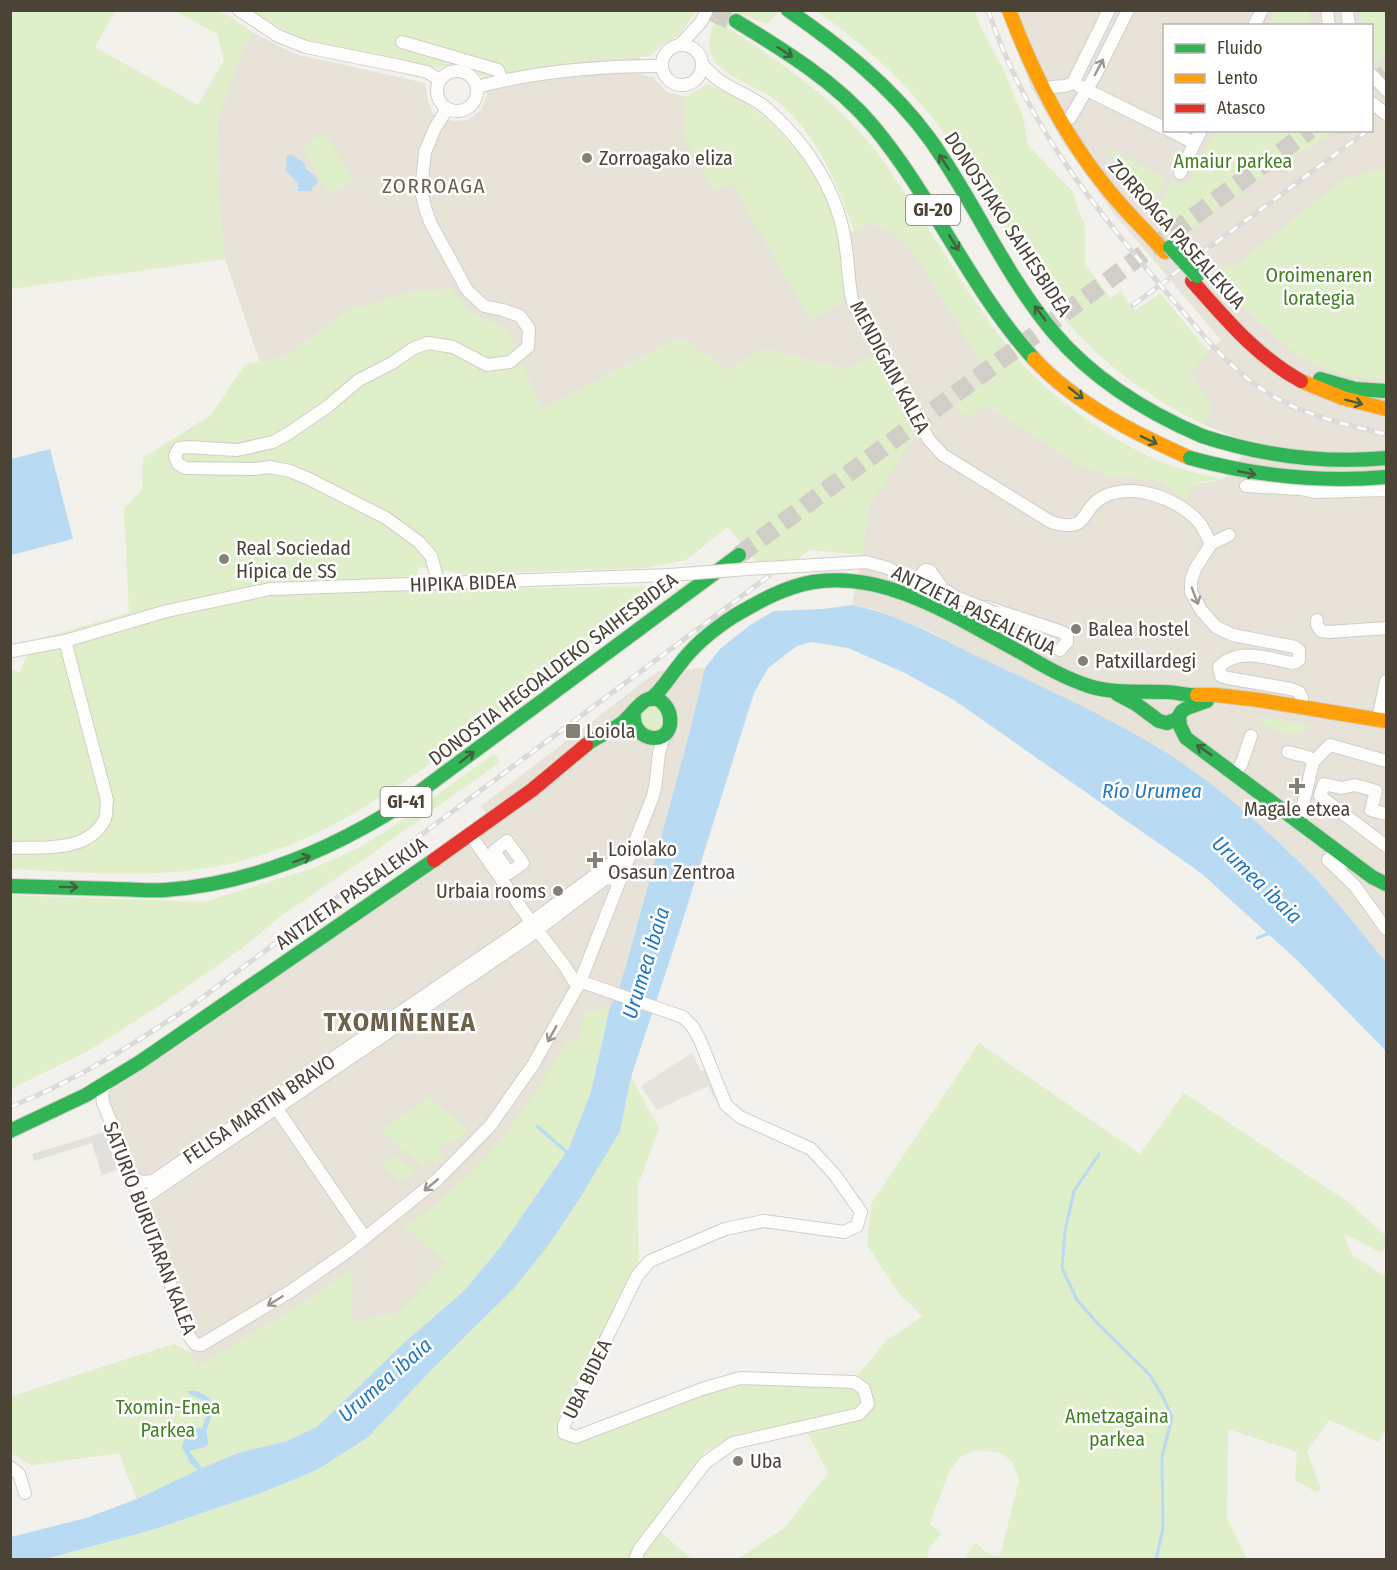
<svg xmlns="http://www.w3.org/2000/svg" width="1397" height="1570" font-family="'Fira Sans Condensed',sans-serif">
  <rect width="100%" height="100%" fill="#f2f1eb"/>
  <g fill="#e7e3d8" fill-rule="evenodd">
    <path d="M1001,11H1386V962L1330,895L1292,854L1230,800L1169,755L1125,729L1055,693L984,660L929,631L874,609L852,605L862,555L870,504L915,436L845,369L764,349L728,370L680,338L542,409L507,329L471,313L347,311L285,357L260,362L225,259L219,200L218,120L236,66L252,32L295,54L425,83L427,98L433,113L452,121L468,120L481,110L487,94L482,77L560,63L640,57L642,75L653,77L667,92L686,97L683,120L686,141L714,191L732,182L810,320L845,301L837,234L854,231L871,223L892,232L914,253L990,378L953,407L985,404L1079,465L1117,478H1139L1162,481L1175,493L1187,499L1188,491L1193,485L1224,479L1251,444L1205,425L1212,408L1191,372L1208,351L1221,340L1112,211L1064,144L1032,89ZM1164,26H1372V130H1164Z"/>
    <path d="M705,668L690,731L619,989L502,1245L207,1466L137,1499L119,1453L32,1465L11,1453L10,1397L174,1344L191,1353L96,1100L206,1027L493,824L481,806L658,671Z"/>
  </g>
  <path fill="#e6e2dc" d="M692,1053L701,1071L709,1068L721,1096L715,1099L708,1086L657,1110L641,1086Z"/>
  <g fill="#deefc9">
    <path d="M10,11H115L95,47L198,105L224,60L217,34L176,11H216L229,16L252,32L236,66L218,120L219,200L225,259L11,289Z"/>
    <path d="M252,11H697L678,36L663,44L650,56L560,63L482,77C469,63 457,61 439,68L297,38Z"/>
    <path d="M721,11H772L777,14L767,24L736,12L728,28C774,58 820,89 857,129C884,157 904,193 926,225C957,273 986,324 1025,367C1060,405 1126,450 1175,467C1191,472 1208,475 1224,479C1207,482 1189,479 1187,500L1175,493L1162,481L1139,478H1117L1079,465L986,405L970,417L952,407L990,378L914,253L892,232L871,223L854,231C837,183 818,135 777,101C761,88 725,77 715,62C703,44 712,27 721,11Z"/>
    <path d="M817,11H975L981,28L1004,70L1023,117L1028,145L1072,191L1085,226V263L1110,298L1120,291L1135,311L1160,293L1208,351L1191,372L1212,408L1205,425C1146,397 1086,352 1048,298C1011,245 983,185 944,133C909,85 865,45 817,11Z"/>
    <path d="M1275,11H1308L1310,25H1268Z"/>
    <path d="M1359,11H1386V53L1376,62L1372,54V26L1362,25Z"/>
    <path d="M708,84C722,91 737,96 749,105C782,129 812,163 827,201C840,231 841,268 845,301L810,321L732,183L714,191L686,141L683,120L686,97Z"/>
    <path d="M1215,131V130L1335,131L1262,177L1178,239L1155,215L1172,180L1187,185Z"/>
    <path d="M326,133L353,181L328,194L302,147Z"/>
    <path d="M1104,146L1166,178L1150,209Z"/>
    <path d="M1386,168V379C1304,382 1261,325 1210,272L1234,266L1344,179Z"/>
    <path d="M451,288L471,313L507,329L542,409L680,338L728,370L764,349L845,369L873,355L915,436L870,504L862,555L810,550L794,561L756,562L728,527L686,560L645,568L467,574L418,567L414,589L666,586C609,629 552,672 495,715C408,780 324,847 214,867C146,879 79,872 11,869V668L20,673L32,641L129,613L124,509L142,490L143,458L211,415L245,364L285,357L347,311L410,292Z"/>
    <path d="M654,706L664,714L662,726L655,731L643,728L639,717L642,709Z"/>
    <path d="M1252,716L1311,725L1298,736L1271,728Z"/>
    <path d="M494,754L500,762L363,860L281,916L245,946L165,1002L88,1051L11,1089L10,895L204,902L314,868L356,849L388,830Z"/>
    <path d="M610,1007L591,1092L569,1148L502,1245L465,1290L361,1384L317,1428L287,1441L238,1453L137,1499L119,1453L32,1465L11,1453L10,1397L174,1344L191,1354L199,1366L296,1307L348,1271L353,1274L352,1321L398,1313L446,1262L404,1227L411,1219L414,1222C437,1203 459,1184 480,1163C515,1126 542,1082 569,1039L577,1042L585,1012Z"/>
    <path d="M979,1043L1140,1154L1184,1093L1348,1202L1386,1236V1245L1382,1253L1343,1233L1352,1255L1386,1277V1429L1379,1442L1329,1420L1307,1452L1321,1488L1316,1492L1295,1480L1297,1452L1228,1429L1227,1518L1247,1559H965L975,1543L990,1555L1000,1556L1019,1480L1012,1461L1001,1453L975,1450L960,1457L948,1474L930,1524L941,1534L928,1549V1559H738L784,1528L828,1473L802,1422L739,1434L705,1452L651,1524L692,1559L46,1560L152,1530L261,1493L317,1470L368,1437L441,1360L620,1131L631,1077L659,1128L637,1188L639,1265L624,1290L560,1419V1437L578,1444L680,1401L742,1383L848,1387L886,1341L923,1316L900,1295L867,1245L871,1204Z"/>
    <path d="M430,1097L468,1130L456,1141H451L449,1138L438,1150L444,1156L436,1164L430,1159L423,1167L380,1130Z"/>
    <path d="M395,1155L416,1171L400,1182L381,1165Z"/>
  </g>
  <path fill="#e1e0da" d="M105,1132L117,1170L102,1175L92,1143L34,1161L32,1154Z"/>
  <g fill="#b9daf3">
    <path d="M290,154L305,163V168L314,175L318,181L317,184L313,186L311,191H298V183L285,170L287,166L286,157Z"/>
    <path d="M50,449L73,539L11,555V459Z"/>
    <path d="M852,605C903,615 943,640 989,662C1050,690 1110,718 1167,753C1211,781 1252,817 1290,853C1326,886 1355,925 1386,962V1051L1298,961L1201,873L954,700L905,673L848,648L812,642L797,646L768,668L754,693L679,932L631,1077L620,1131L578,1201L547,1247L513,1289L441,1360L368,1437L317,1470L261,1493L152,1530L46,1559L11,1560V1537L86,1518L137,1499L198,1470L191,1464L182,1447C185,1437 190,1426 202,1428L208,1410L205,1401L189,1394L187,1391C196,1390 198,1391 205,1395C218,1404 210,1418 207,1430C206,1436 209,1439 208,1444L203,1448L189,1451L202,1468L238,1453L287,1441L317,1427L404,1343L465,1290L502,1245L569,1148L591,1092L610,1007L619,989L631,947L690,731L705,668L720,649L750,625L774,611L823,609Z"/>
  </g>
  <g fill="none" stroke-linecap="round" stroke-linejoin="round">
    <g stroke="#b9daf3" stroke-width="3">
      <path d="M1257,938L1270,933"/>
      <path d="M537,1126L569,1154"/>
      <path d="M1099,1154L1074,1191L1065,1231L1062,1268L1077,1300L1098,1324L1149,1374L1162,1395L1172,1417L1162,1457L1163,1528L1156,1560"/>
    </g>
    <g stroke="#d0cec7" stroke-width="18" stroke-dasharray="18 9" stroke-linecap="butt">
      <path d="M1372,85L1386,73"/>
      <path d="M739,555L1310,130"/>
    </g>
    <path stroke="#d0cec7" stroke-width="21" stroke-dasharray="21 10" stroke-linecap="butt" d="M710,10L736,21"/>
    <g stroke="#d0cec9" stroke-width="14">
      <g id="street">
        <path d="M239,10L278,36L306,47L405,67L427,72L440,80"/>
        <path d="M1327,10L1329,26"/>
        <path d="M1347,10L1349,26"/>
        <path d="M1254,26L1262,10"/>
        <path d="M402,42L498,70L502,81"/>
        <path d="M681,44L701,22L707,10"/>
        <circle cx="682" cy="65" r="20"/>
        <path d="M702,64C706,68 710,73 715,77C730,90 751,95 766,108C807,143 840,194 846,249C849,267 848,285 853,303L929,440L943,455L1051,522C1091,534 1079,509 1103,497C1133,482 1175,498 1197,520C1203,526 1207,537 1211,544"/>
        <circle cx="457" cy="91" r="20"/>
        <path d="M1372,75L1386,90"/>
        <path d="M1079,86L1164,128"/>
        <path d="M477,87C537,71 599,66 661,66"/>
        <path d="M1052,87L1065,86L1073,83L1109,10"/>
        <path d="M1372,103L1386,114"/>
        <path d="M1070,118L1096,74L1128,10"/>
        <path d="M1169,130L1194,143"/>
        <path d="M1180,173L1201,130"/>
        <path d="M1295,483L1301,489L1316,492L1386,490"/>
        <path d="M1246,486L1300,489"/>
        <path d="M1229,535L1211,544L1195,569L1191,581V592L1201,610L1216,627L1233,635L1295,647L1299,650V660L1296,662L1291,663C1268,658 1238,647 1219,667L1221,676L1228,678L1291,689L1299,692L1302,698L1299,708"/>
        <path d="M748,569L866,562L888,568L982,620L988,625L994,639"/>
        <path d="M916,583L925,570L930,571L943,589L956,597"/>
        <path d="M439,584L431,556L419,542L386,518L309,479L290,471L270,467L254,469L185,468L178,464L175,456L179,448L188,447L237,450L273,442L289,433L327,407L359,380L392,363L414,348L428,343L453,347L487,365L510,362L528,347L529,329L520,316L503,310L484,306L467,290L431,224L426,211L421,191L425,152L435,128L447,109"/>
        <path d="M986,607L1062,632L1067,636V642L1060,650"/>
        <path d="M1317,620V625L1321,631L1329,632L1386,628"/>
        <path d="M12,651L65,641L167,611L270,589L670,575"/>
        <path d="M1378,720L1386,681"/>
        <path d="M1288,752L1308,757L1313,762L1299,822"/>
        <path d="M1313,762L1330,745L1386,761"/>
        <path d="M1235,773L1241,765L1251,736"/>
        <path d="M1386,814L1371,810L1376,791L1355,785L1341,788L1324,784L1320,796L1386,846"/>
        <path d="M470,834L531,922L564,965L574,981L588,984L683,1017L692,1026L700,1040L726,1105L740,1117L811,1149L835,1175L861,1212L857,1226L844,1232L764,1221L725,1229L650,1261L637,1276L564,1425V1433L576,1437L702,1389L740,1378L854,1382L864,1389L868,1404L859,1414L733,1443L705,1463L639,1550L635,1560"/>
        <path d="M507,841L523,863L509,873L494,851Z"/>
        <path d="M10,848C43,847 88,853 105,819C107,813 106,806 107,800L65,641"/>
        <path d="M1343,863L1333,855L1328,860L1355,886L1386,929"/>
        <path d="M107,1083L102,1092L103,1103L120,1144L189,1336L195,1344L201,1345L291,1291L351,1249L437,1180L490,1126L533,1065L580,982L653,796C660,771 654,755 667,731"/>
        <path d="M277,1109L365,1238"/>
        <path d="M132,1177L142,1182L153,1181L518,932L632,848"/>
        <path d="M141,1200L524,940L606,878L620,880"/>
        <path d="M10,1467L19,1474L25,1493"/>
      </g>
    </g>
    <g stroke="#d2cec2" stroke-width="16">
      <g id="fast">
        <path d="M788,10C840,46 891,86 929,138C974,200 1004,274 1054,333C1094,380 1146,412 1202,436"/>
        <path d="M736,21C785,51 836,82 873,126C934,199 970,289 1034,359"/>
        <path d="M1320,379L1355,389L1386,391"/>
        <path d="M1117,694L1136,704L1159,721L1167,723L1177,719L1182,711L1187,708L1207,701"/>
        <path d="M651,699C663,689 670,676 680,664C694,645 714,629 734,616C758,602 784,587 813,582C887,570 958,619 1020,652C1042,665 1064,678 1089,686C1114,694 1140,691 1166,692C1177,692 1186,696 1197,695"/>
        <path d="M1179,717L1180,726L1186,738L1372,877L1386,884"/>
        <path d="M586,745C597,736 611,732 622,723C633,715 647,687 663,703C669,709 671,717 670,725C666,747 630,740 634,712"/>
        <path d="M10,886C45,887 80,888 115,889C132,889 149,891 165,890C251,884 331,850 403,804L739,555"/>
        <path d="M10,1131L86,1095L140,1062L434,860"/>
      </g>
    </g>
    <g stroke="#d2cec2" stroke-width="16">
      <g id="slow">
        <path d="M1009,10C1033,74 1063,134 1106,187C1124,210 1145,230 1165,252"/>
        <path d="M1034,359C1076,404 1134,433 1190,458"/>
        <path d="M1301,381L1343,398L1386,409"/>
        <path d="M1197,695H1216L1259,700L1386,721"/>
      </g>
    </g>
    <g stroke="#d2cec2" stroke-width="16">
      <g id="jam">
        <path d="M1192,281C1226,319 1256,356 1301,381"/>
        <path d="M434,860L532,790L586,745"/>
      </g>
    </g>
    <use href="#street" stroke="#fdfdfc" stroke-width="12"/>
    <use href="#fast" stroke="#30b455" stroke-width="14"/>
    <use href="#slow" stroke="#ff9f0a" stroke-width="14"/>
    <use href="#jam" stroke="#e5322d" stroke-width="14"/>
    <g stroke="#dadad9" stroke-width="5">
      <g id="rail">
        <path d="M988,10C1027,125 1090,202 1167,293C1199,330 1228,369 1271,395C1306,416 1347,425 1386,434"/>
        <path d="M1172,275L1367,131"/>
        <path d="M1133,305L1167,280"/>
        <path d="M10,1107C77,1080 136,1043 195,1003L769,576"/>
      </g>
    </g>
    <use href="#rail" stroke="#fff" stroke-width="3" stroke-dasharray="9" stroke-linecap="butt"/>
    <g stroke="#d0cec9" stroke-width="14" stroke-linecap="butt">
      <g id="street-bridge">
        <path d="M670,575L748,569"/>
        <path d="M958,598L996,613"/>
      </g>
    </g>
    <g stroke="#d2cec2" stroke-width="16" stroke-linecap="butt">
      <g id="fast-bridge">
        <path d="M1170,247L1197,276"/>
        <path d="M1202,436C1263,456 1322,464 1386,458"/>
        <path d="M1190,458C1256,476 1318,483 1386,477"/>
      </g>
    </g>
    <use href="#street-bridge" stroke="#fdfdfc" stroke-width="12"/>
    <use href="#fast-bridge" stroke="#30b455" stroke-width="14"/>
  </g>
  <defs><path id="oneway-shaft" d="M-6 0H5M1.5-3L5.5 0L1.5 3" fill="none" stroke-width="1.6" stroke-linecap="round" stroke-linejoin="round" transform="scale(1.5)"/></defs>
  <g stroke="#445f3e">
    <use href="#oneway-shaft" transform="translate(785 52) rotate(33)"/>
    <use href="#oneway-shaft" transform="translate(944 162) rotate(-123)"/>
    <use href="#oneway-shaft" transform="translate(954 243) rotate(58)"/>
    <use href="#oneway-shaft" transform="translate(1040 313) rotate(-126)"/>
    <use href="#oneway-shaft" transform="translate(1076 393) rotate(38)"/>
    <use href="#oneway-shaft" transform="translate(1354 402) rotate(15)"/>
    <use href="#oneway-shaft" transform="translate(1149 440) rotate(26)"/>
    <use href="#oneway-shaft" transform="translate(1247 473) rotate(11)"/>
    <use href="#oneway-shaft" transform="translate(1204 750) rotate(-146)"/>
    <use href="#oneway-shaft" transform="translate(467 757) rotate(-37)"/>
    <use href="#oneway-shaft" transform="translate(302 859) rotate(-21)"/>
    <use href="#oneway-shaft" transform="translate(69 887) rotate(1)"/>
  </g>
  <g stroke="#9b978f">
    <use href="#oneway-shaft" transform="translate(1099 67) rotate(-62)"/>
    <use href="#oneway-shaft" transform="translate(1195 596) rotate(69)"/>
    <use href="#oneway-shaft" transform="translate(552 1034) rotate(119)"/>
    <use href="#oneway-shaft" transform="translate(431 1185) rotate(140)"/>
    <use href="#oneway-shaft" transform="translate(275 1301) rotate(148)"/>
  </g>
  <g fill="#858075" stroke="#fff" stroke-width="2">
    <circle cx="587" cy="158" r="6"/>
    <circle cx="224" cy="559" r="6"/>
    <circle cx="1076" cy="629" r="6"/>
    <circle cx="1083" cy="661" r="6"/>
    <rect x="565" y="723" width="16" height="16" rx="3"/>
    <path d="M1294 777h6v6h6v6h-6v6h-6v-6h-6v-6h6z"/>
    <path d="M592 851h6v6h6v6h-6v6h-6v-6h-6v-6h6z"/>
    <circle cx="558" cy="891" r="6"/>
    <circle cx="738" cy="1461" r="6"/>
  </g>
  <g text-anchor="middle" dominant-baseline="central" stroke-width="5" stroke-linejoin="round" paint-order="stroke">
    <g fill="#fff" stroke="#807b72" stroke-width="1.5">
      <rect x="906" y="195" width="54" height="30" rx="4.5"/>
      <rect x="380.5" y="787" width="51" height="30" rx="4.5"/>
    </g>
    <g font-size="18" font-weight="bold" fill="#4a4336">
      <text x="933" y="210">GI-20</text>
      <text x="406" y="802">GI-41</text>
    </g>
    <g font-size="20" fill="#4a4336" stroke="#fff" text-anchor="start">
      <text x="599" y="158">Zorroagako eliza</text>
      <text x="236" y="548">Real Sociedad<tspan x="236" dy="23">Hípica de SS</tspan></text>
      <text x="1088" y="629">Balea hostel</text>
      <text x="1095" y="661">Patxillardegi</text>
      <text x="586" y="731">Loiola</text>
      <text x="1297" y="809" text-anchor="middle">Magale etxea</text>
      <text x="608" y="849">Loiolako<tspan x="608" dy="23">Osasun Zentroa</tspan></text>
      <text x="546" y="891" text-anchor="end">Urbaia rooms</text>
      <text x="750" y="1461">Uba</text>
    </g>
    <g font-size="20" fill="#448223" stroke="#fff">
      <text x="1233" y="161">Amaiur parkea</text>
      <text x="1319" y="275">Oroimenaren<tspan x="1319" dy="23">lorategia</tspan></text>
      <text x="168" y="1407">Txomin-Enea<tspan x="168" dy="23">Parkea</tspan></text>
      <text x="1117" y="1416">Ametzagaina<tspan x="1117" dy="23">parkea</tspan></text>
    </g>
    <g font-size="20" fill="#4a4336" stroke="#fff">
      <text transform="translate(1008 224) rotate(57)">DONOSTIAKO SAIHESBIDEA</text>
      <text transform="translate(1177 234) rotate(48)">ZORROAGA PASEALEKUA</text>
      <text transform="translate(890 367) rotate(62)">MENDIGAIN KALEA</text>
      <text transform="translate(463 583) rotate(-2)">HIPIKA BIDEA</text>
      <text transform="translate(974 610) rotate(26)">ANTZIETA PASEALEKUA</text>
      <text transform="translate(553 669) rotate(-37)">DONOSTIA HEGOALDEKO SAIHESBIDEA</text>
      <text transform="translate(351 893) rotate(-35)">ANTZIETA PASEALEKUA</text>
      <text transform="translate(259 1109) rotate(-34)">FELISA MARTIN BRAVO</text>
      <text transform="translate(150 1228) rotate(69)">SATURIO BURUTARAN KALEA</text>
      <text transform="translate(587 1379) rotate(-64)">UBA BIDEA</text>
    </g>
    <g font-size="21" letter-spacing="1.5" fill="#6e614c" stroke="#fff">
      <text x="434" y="186">ZORROAGA</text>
    </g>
    <g font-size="21" font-style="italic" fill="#2479c0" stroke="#fff">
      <text x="1152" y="791">Río Urumea</text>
      <text transform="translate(1257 880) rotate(44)">Urumea ibaia</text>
      <text transform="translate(646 963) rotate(-73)">Urumea ibaia</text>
      <text transform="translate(385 1380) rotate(-41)">Urumea ibaia</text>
    </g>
    <g font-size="26" font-weight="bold" letter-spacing="1.5" fill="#6e614c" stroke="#fff">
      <text x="400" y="1022">TXOMIÑENEA</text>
    </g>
  </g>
  <rect width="1397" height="1570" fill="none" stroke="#4a4336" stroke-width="24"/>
  <rect x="1163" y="24" width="210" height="108" fill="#ffffff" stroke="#b7b4af" stroke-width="1.5"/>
  <rect x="1175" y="44" width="30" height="9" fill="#30b455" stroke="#b7b4af" stroke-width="1.5"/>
  <text x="1217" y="54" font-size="18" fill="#4a4336">Fluido</text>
  <rect x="1175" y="74" width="30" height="9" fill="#ff9f0a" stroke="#b7b4af" stroke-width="1.5"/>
  <text x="1217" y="84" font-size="18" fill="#4a4336">Lento</text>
  <rect x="1175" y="104" width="30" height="9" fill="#e5322d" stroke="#b7b4af" stroke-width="1.5"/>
  <text x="1217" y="114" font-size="18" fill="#4a4336">Atasco</text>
</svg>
